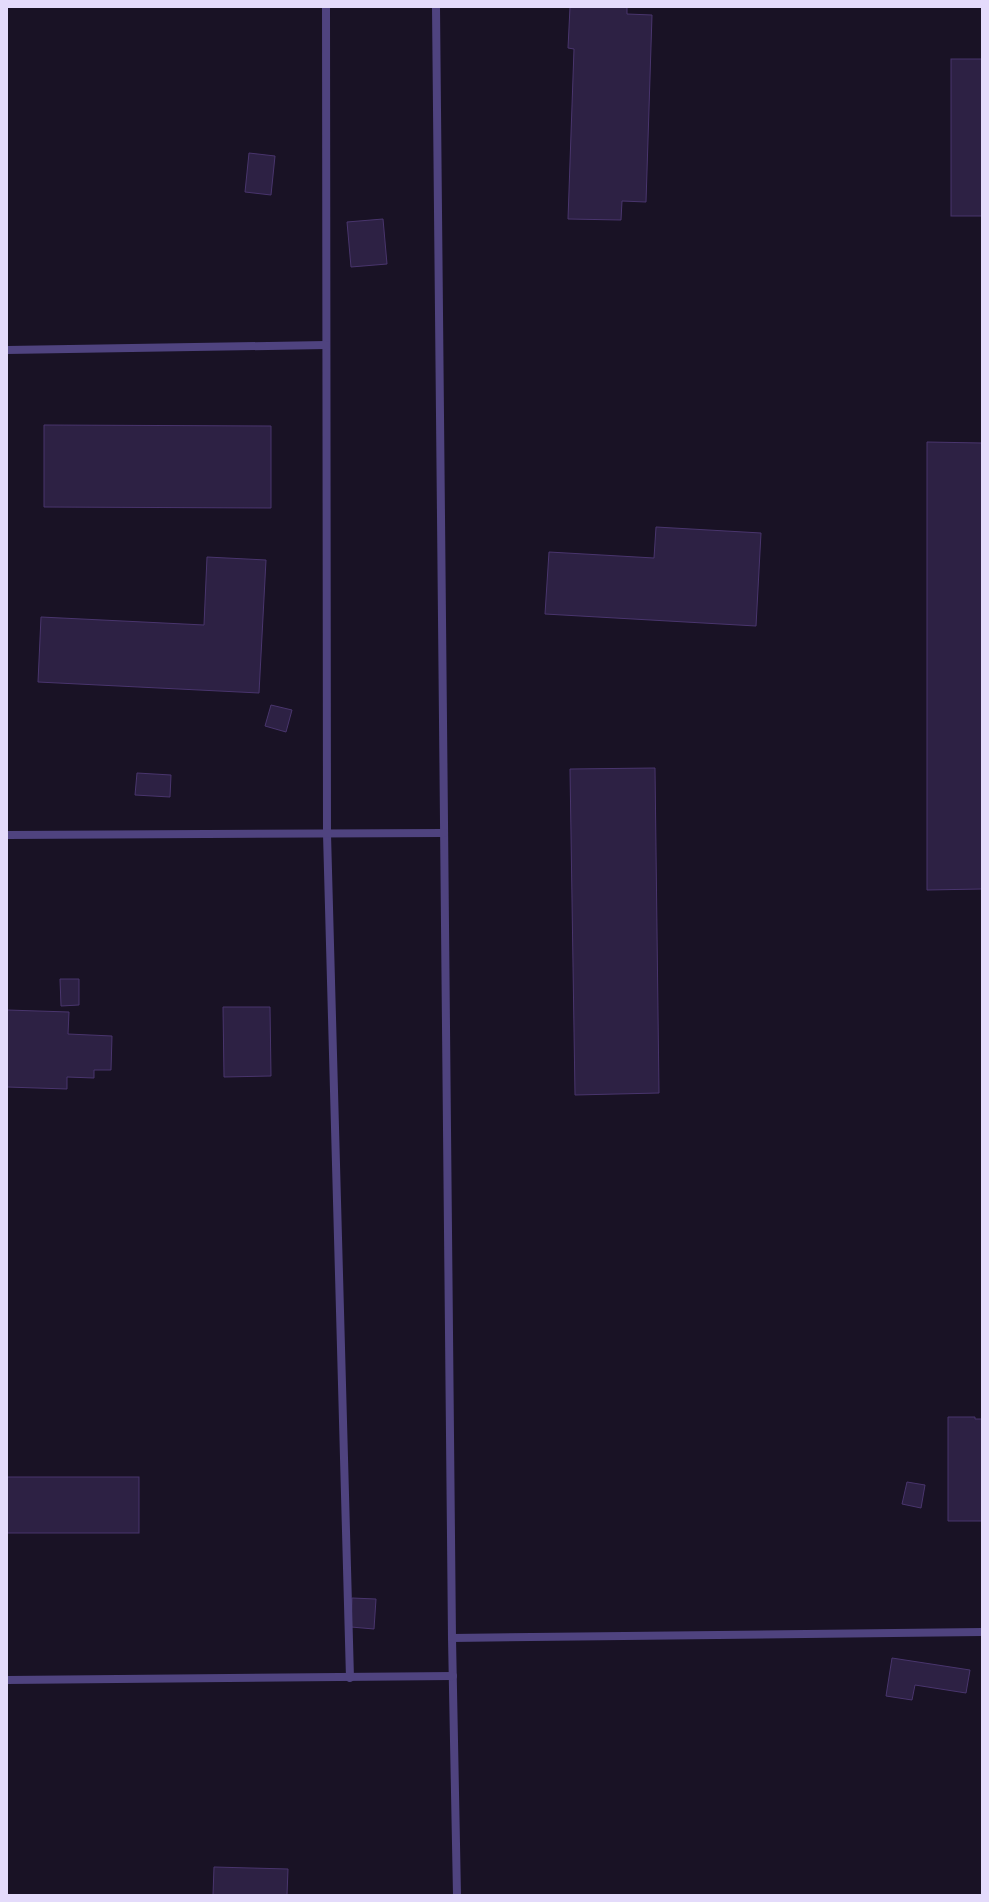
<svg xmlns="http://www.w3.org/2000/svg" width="989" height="1902" font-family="Inter,sans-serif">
  <rect width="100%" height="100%" fill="#191225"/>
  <g fill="#2d2144" stroke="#49356d">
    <path d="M570,7H627V14L652,15L646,202L622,201L621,220L568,219L574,49L568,48Z"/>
    <rect x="951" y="59" width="31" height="157"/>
    <path d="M249,153L275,156L271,195L245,192Z"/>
    <path d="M383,219L387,264L351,267L347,222Z"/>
    <path d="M44,425L271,426V508L44,507Z"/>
    <path d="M927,442L982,443V889L927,890Z"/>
    <path d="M656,527L761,533L756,626L545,614L549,552L654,558Z"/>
    <path d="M207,557L266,560L259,693L38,682L41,617L204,625Z"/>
    <path d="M271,705L292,710L286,732L265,726Z"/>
    <path d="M655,768L659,1093L575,1095L570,769Z"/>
    <path d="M137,773L171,775L170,797L135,795Z"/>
    <path d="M60,979H79V1005L61,1006Z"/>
    <path d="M223,1007H270L271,1076L224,1077Z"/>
    <path d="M7,1010L69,1012L68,1034L112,1036L111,1070H94V1078L67,1077V1089L7,1087Z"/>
    <path d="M948,1417H975V1419H982V1521H948Z"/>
    <rect x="7" y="1477" width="132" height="56"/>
    <path d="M907,1482L925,1485L921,1508L902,1504Z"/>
    <path d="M352,1598L376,1599L374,1629L351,1627Z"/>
    <path d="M892,1658L970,1670L966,1693L915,1685L912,1700L886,1696Z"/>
    <path d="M214,1867L288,1869L287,1895H213Z"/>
  </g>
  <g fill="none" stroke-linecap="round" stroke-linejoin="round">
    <g stroke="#4f437f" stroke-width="8">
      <path d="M326,7L327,834L350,1678"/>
      <path d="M436,7L452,1638L457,1895"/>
      <path d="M7,350L326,345"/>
      <path d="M7,835L444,833"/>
      <path d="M452,1638L982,1632"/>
      <path d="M7,1680L453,1676"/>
    </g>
  </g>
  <rect width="989" height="1902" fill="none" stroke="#e4dbfb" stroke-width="16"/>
</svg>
